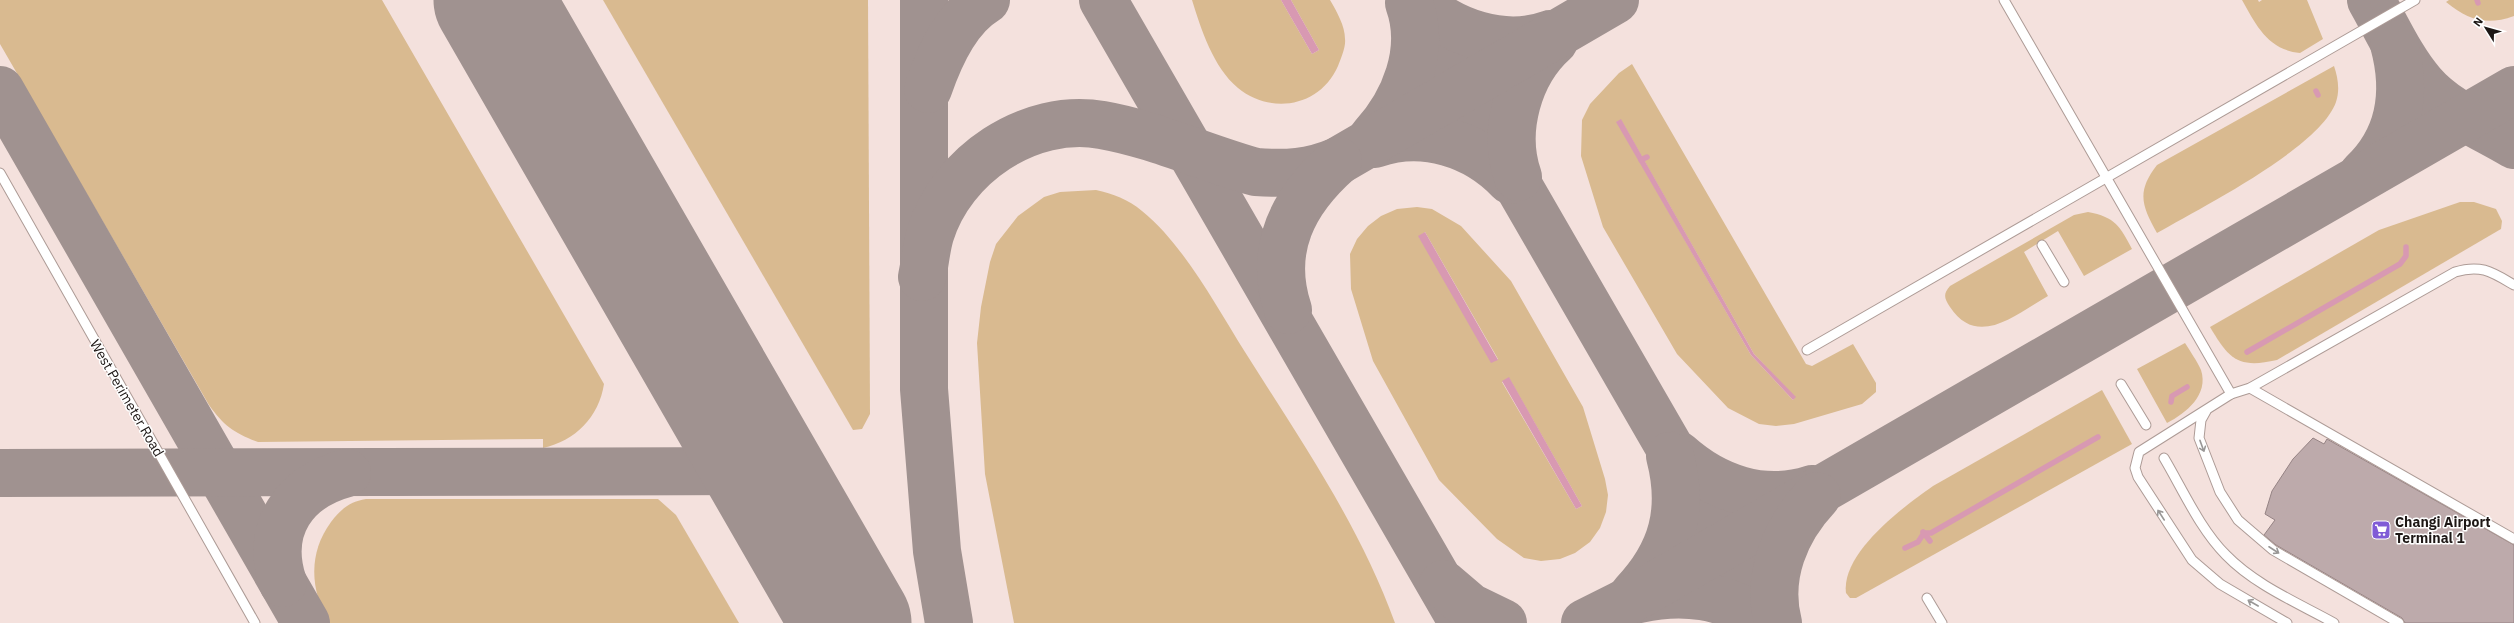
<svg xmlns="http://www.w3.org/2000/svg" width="2514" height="623" font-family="'IBM Plex Sans',sans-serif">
  <rect width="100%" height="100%" fill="#f4e1dd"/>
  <g fill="#d9ba90" fill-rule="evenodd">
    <path d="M0,0H382L604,384C599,417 575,441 543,448V439L258,442C234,433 224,426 209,405L0,44Z"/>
    <path d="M603,0H868L870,414L862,429L853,430Z"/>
    <path d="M1192,0H1281L1312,54L1319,50L1291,0H1330C1337,12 1345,26 1345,39C1346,47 1341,58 1338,66C1320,107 1271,115 1238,88C1213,67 1201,29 1192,0Z"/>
    <path d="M2242,0H2258L2259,2L2262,0H2307L2323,39L2300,53C2268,50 2256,25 2242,0Z"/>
    <path d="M2449,0H2514V16C2486,26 2468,20 2446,2Z"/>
    <path d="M1632,64L1806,364L1812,366L1853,344L1876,383V392L1862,404L1794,424L1776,426L1759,424L1728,408L1677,354L1603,227L1581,156L1582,120L1590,104L1619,73ZM1621,120L1754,354L1795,397L1793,400L1751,355L1617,122Z"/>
    <path d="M2334,66C2338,78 2340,90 2336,102C2320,148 2200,208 2157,233C2142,206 2136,192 2157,165Z"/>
    <path d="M1096,190C1113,194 1128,199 1142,211C1184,245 1216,306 1245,352C1301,441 1359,524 1395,623H1014L985,474L977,343L981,307L990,262L996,244L1018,216L1044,197L1060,192Z"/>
    <path d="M2460,202H2474L2496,209L2502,221L2501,229L2277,360C2238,369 2229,359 2210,327L2379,230Z"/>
    <path d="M1417,207L1432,209L1461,226L1511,281L1583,407L1605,479L1608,495L1606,512L1600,528L1590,542L1575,553L1560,559L1541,561L1524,558L1497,539L1439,480L1373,361L1351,289L1350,254L1357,239L1368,226L1381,216L1397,209ZM1425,232L1498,359V360L1419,237ZM1509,378L1582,506L1576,509L1502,382Z"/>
    <path d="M2088,212C2115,217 2120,226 2132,249L2084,276L2058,231L2024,252L2048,296C2016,314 1978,349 1950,307C1944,298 1943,294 1950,286L2074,215Z"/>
    <path d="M2185,343C2190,351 2197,361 2201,370C2209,395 2186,413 2167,423L2137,369Z"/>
    <path d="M2102,390L2132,444L1856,598H1850L1846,593C1841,553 1903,507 1933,486Z"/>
    <path d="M366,499H658L676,515L739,623H329C310,590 308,553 331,522C341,509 349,502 366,499Z"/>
  </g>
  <g fill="#d899b2">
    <path d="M1281,0H1291L1319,50L1312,54Z"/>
    <path d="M1621,119L1754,354L1796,397L1793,400L1751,355L1616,122Z"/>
    <path d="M1425,232L1498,360L1491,363L1418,236Z"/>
    <path d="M1509,377L1582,506L1576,509L1502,381Z"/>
  </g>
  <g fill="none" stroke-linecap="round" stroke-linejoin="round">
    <g stroke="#d899b2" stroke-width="5.5">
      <path d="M2477,0L2478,3"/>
      <path d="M2316,91L2318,95"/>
      <path d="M1641,160L1647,157"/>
      <path d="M2247,352L2400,264L2406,256V247"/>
      <path d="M2171,402L2172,396L2187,387"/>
      <path d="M1923,532L1930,541"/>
      <path d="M1905,548L1918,542L1924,533H1931L2098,437"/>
    </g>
    <g stroke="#a09290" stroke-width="48">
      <path d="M924,0V389L937,551L949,623"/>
      <path d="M1103,0L1463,623"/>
      <path d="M1411,0L1771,623"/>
      <path d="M1416,0C1451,32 1503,51 1550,34"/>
      <path d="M2371,0C2387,28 2401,60 2422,84C2445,111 2484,127 2514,145"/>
      <path d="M928,89C939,57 956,18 986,0"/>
      <path d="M0,90L306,623"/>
      <path d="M1373,137C1405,102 1426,50 1409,3"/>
      <path d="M1375,144C1423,127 1476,144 1510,180"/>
      <path d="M2363,174C2400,139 2407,92 2394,44"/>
      <path d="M1518,177C1502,131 1518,73 1554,41"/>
      <path d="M922,277C925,263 926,249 930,235C951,165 1029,112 1102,125C1154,134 1205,158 1256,172C1286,174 1310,173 1338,161L1615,0"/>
      <path d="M1288,310C1268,249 1293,201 1338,161"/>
      <path d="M1678,455C1715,488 1763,505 1812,489"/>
      <path d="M0,473L764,471"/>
      <path d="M283,583C265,528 294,487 347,473"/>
      <path d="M1443,584L1470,607L1503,623"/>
      <path d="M1634,594C1673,553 1684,510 1670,456"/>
      <path d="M1639,599C1680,590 1728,593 1760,623"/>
      <path d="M1585,623L1621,605L2514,90"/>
      <path d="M1778,623C1766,576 1785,530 1817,496"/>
    </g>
    <path stroke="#a09290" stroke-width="119" d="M493,0L852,623"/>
  </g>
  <path fill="#bdaaab" stroke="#958384" d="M2313,438L2324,444L2327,439L2514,545V623H2405L2402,618L2276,545L2264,535L2275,520L2265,514L2272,491L2293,459Z"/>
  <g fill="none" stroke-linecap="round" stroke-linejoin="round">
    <g stroke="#ad9b96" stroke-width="11">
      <g id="lane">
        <path d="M2004,0L2231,394"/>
        <path d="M0,173L255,623"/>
        <path d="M2042,245L2064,282"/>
        <path d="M1807,350L2415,0"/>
        <path d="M2121,384L2146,425"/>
        <path d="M2250,388L2514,539"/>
        <path d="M2206,411L2201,420L2199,438L2220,492L2238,520L2273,550L2399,623"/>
        <path d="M2164,458C2183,490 2200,529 2226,555C2255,585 2298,603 2334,623"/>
        <path d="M1927,598L1942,623"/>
        <path d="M2287,623L2220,584L2192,560L2138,477L2135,468L2139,452L2231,394L2250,388L2455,272C2481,264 2492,272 2514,285"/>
      </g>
    </g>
    <use href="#lane" stroke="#fff" stroke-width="9"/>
  </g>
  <defs><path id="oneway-shaft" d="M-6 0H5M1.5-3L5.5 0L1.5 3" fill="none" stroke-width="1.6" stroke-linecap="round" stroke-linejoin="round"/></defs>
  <g stroke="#999796">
    <use href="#oneway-shaft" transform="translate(2202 446) rotate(70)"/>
    <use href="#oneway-shaft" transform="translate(2161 515) rotate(-123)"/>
    <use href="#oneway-shaft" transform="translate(2274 550) rotate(33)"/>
    <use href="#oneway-shaft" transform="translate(2253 603) rotate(-150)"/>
  </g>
  <defs>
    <g id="supermarket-square" transform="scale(1)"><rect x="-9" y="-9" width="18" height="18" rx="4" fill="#805cd6" stroke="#fff"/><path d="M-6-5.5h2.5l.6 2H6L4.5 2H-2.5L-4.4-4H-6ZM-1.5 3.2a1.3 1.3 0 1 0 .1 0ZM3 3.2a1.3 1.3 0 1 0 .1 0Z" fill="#fff"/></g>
  </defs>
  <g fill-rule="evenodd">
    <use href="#supermarket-square" x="2381" y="530"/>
  </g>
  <g text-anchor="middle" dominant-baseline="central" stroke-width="3" stroke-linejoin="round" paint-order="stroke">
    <g font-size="14" fill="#1d1715" stroke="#fff">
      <text transform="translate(127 398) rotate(60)">West Perimeter Road</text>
    </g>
    <g font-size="14" font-weight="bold" fill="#1d1715" stroke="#fff" text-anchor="start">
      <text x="2395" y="522">Changi Airport<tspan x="2395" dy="16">Terminal 1</tspan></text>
    </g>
  </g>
  <g transform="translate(2486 28) rotate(307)" stroke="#ffffff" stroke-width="3" paint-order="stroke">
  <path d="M0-3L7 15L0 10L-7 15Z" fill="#1d1715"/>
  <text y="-6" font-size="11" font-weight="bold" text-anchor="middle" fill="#1d1715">N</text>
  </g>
</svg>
